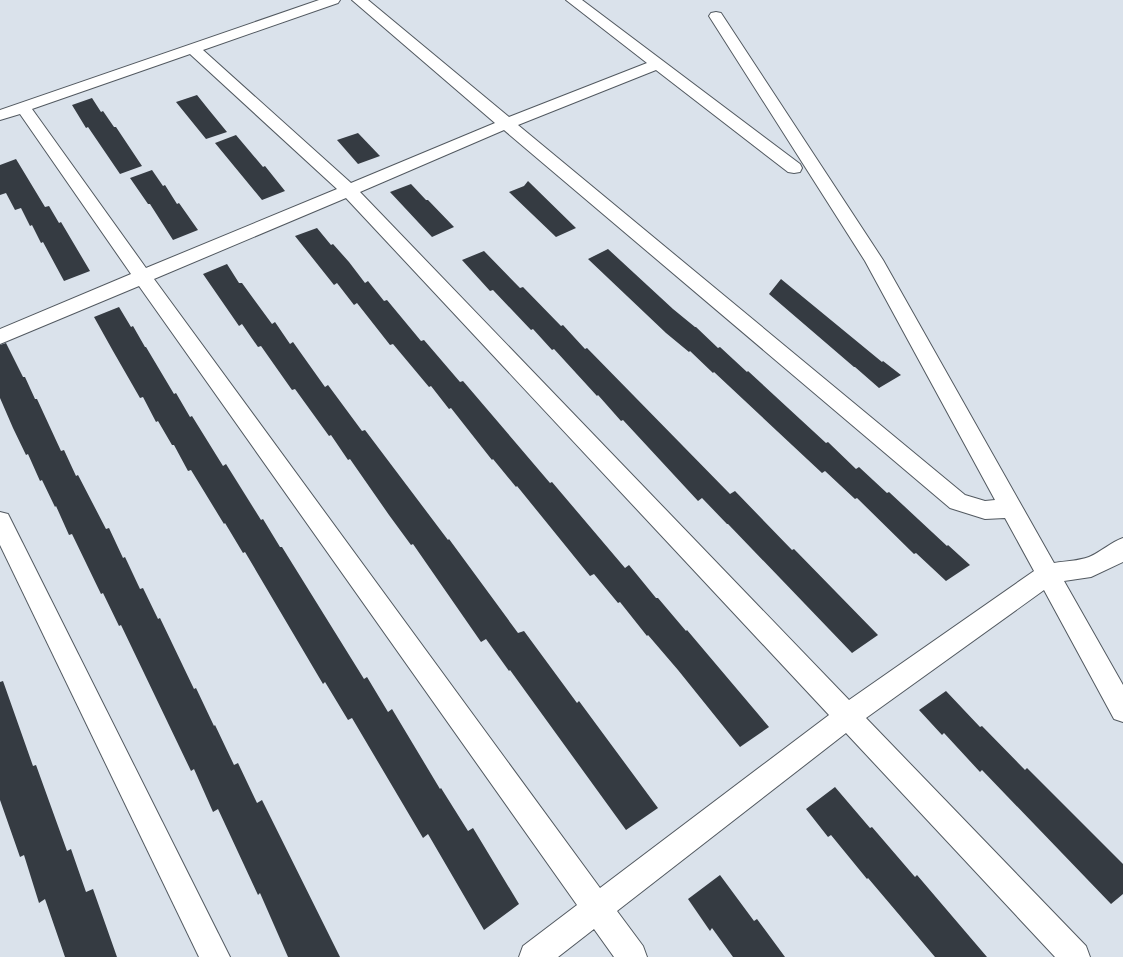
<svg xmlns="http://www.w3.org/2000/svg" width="1123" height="957" font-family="'IBM Plex Sans',sans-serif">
  <rect width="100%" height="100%" fill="#dae2eb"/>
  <g fill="#353b42">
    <path d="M197,95L209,110L227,132L206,139L176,102Z"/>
    <path d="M92,98L101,112L103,111L114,127H116L142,166L120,174L88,127L86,128L72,105Z"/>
    <path d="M358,133L380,156L358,164L337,140Z"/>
    <path d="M236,135L263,167L265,166L285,191L262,200L215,143Z"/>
    <path d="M16,159L45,207L49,206L59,223L61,222L90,271L64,281L43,242L41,243L32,225L30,226L21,208L15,210L6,193L0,195V165Z"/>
    <path d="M152,170L163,186L165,185L177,204L179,203L198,230L173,240L150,204H148L130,178Z"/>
    <path d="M528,181L576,228L556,237L509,192L524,186Z"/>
    <path d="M411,184L426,200H428L454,227L432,237L390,192Z"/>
    <path d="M317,228L331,245L333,244L349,262L365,283L368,281L384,301L387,300L421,341L424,340L460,382L463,381L550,483L552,482L625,568L629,565L656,598H658L686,631L687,630L769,727L740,747L678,670L648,635L647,636L620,602L618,603L594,574L590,576L517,486L516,487L493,459L492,460L451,408L449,409L431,386L429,387L393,344L390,345L357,303L354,305L337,283L334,285L295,236Z"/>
    <path d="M608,249L673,309L695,327H696L718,348L720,347L747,372L748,371L826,443L828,442L856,469L859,467L887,493L889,492L947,546L948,545L970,565L946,581L916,553L914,554L857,498L855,499L825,471L822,473L714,372L713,373L690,351L689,352L666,333L588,259Z"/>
    <path d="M484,251L520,288L523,287L561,326L563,325L585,349L587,348L730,494L735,491L792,550L794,549L878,635L852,653L728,524H727L702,498L698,501L623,420L621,421L598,395L597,396L554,349L552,350L533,329L531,330L493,290L490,291L462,260Z"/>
    <path d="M227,264L239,283H242L272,324L275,322L290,344L293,342L325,387L328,385L362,431L365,430L448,540L449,539L518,633L524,631L577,703L579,701L658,808L626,830L510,670L509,671L486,639L481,642L413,544L411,545L389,515L350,459L348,460L331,435L329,436L295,389L292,390L261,346L258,347L242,324L239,326L203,274Z"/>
    <path d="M781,279L882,362L883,361L901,375L879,388L855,367H854L769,294Z"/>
    <path d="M119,307L131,327L133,326L145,347H146L174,394L176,393L190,417L192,416L223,466L226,464L261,520L263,519L280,547H282L364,679L367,677L388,712L392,709L440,789L441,788L468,831L473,828L519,904L484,930L428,834L423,838L352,718L348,720L325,682L323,684L245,552L243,553L225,523L224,524L191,470L188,471L174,445H172L158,421L156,422L143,397L140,398L113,351L94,317Z"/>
    <path d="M6,343L23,377H25L35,399H37L61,451L64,450L76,476L78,475L106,529L109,528L123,558L125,557L140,589L143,588L158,619L160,618L194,689L196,688L214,726L215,725L234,765L238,763L257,803L262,800L340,957H288L260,893L258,895L218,809L213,812L194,769L191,771L121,625L119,626L103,593L101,594L72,534L69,535L56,506L55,507L42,480L40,481L28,454L26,455L13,428L0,398V345Z"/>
    <path d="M3,681L33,766L36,765L67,851L71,849L86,892L93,889L117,957H65L45,899L39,903L24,855L20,857L0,800V682Z"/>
    <path d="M946,691L980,727L982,726L1025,770L1027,768L1123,864V894L1111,904L982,770L980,772L944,733L942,735L919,710Z"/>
    <path d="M835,787L870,828L872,827L915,877L917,875L987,957H935L868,878L867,879L831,835L828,837L806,809Z"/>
    <path d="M720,875L754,921L757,919L785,957H733L712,928L710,931L688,899Z"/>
  </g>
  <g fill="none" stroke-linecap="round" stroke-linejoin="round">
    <g stroke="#525960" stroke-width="2">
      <g id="minor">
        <path d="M319,0H340L338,3L203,50L351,183L495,123L352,0H368L509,117L647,63L566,0H582L800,164L802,168L800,172L794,173L788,172L656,70L518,125L965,495L985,501L995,500L865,261L709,16L711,13L716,12L721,13L883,260L1054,563C1065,561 1079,561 1089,557C1101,552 1111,542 1123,538V562L1091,577L1064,581L1123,685V722L1114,719L1044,590L866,718L1086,946L1090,957H1055L846,733L617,911L643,946L647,957H614L594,929L558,957H519L523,946L577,905L139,286L0,344V329L131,274L20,114L0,120V110ZM190,54L337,189L146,268L32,109ZM504,130L950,508L985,519L1005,518L1034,571L849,700L360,192ZM346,198L829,715L600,888L154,279Z"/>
        <path d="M0,512L8,514L230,957H199L0,545Z"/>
      </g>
    </g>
    <use href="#minor" fill="#fff" fill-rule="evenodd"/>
  </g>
</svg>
